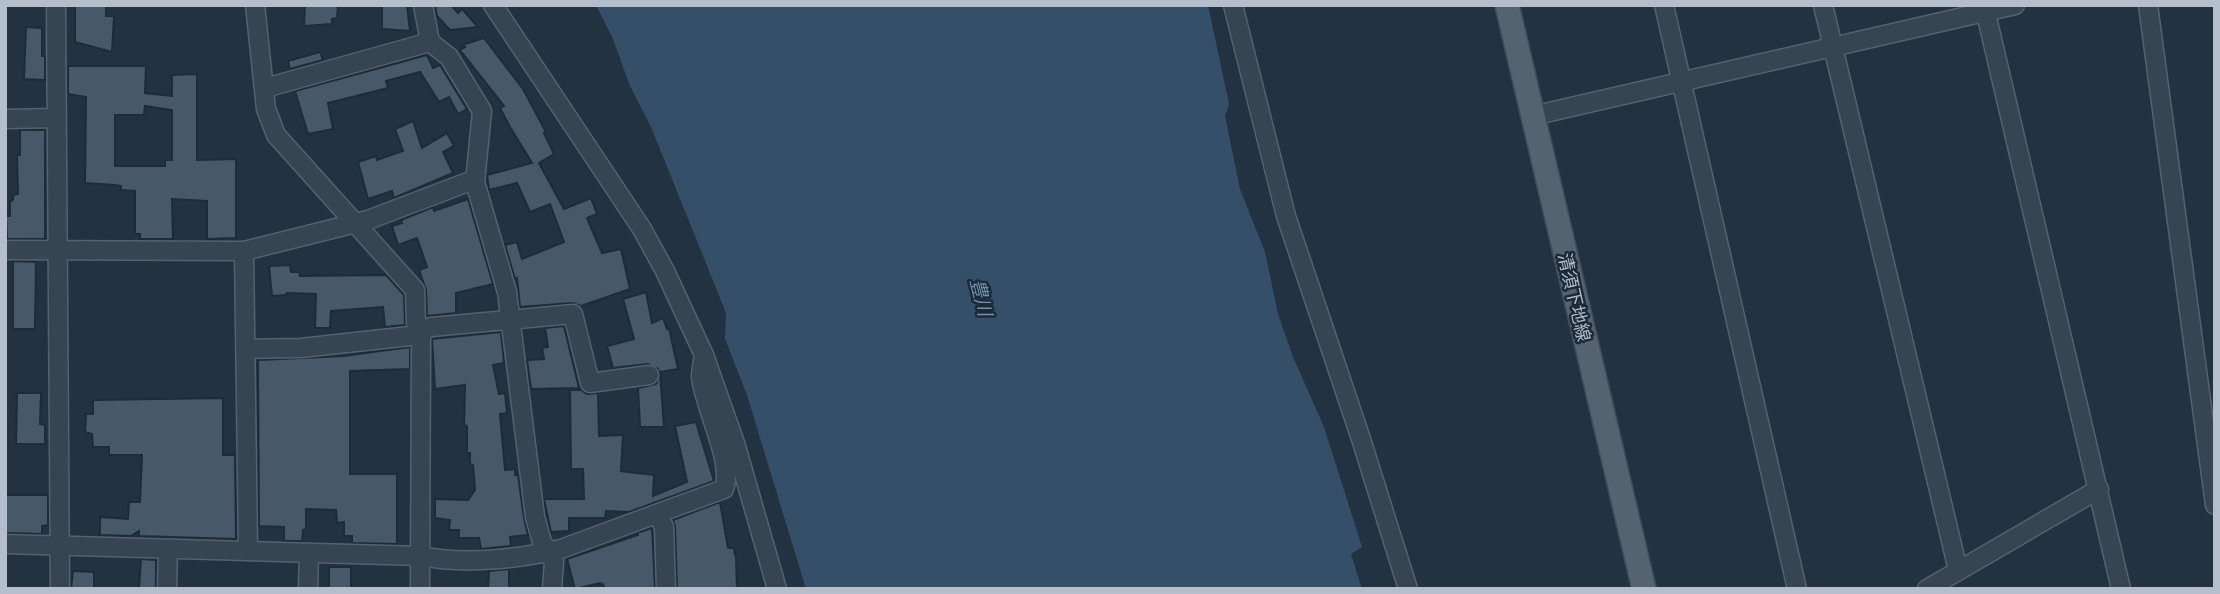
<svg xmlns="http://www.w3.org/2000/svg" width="2220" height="594" font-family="Barlow,'Noto Sans JP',sans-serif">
  <rect width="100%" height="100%" fill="#233241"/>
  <path fill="#354f69" d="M596,5H1208L1229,104L1225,116L1240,189L1265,252L1278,314L1293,357L1324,427L1362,547L1351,554L1362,589H806L747,395L725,339L726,313L651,127L630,86L613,39Z"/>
  <g fill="#475868" stroke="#1e2b38" stroke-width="2" fill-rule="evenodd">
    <path d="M75,5H106V16H114L112,52L75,42Z"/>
    <path d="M305,5H338L337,18L332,19V24L304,26Z"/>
    <path d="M382,5H407L410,31L382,29Z"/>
    <path d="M435,5H451L458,13L462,9L478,27L450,30L437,16Z"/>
    <path d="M26,27L42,28V56H45V80L24,79Z"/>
    <path d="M484,38L523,89L546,132L544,133L554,154L539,163L564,209L591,198L597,214L587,218L602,253L621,249L630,289L581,306L572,303L520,307L517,278L515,279L505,245L517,242L522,259L564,242L550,204L530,212L517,183L489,190L487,175L532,163L510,127L500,108L504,106L460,50L465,47L462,45Z"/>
    <path d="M320,52L323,60L290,69L288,61Z"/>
    <path d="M427,55L433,68L440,65L467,109L458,114L449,97L439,102L420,72L386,81L388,88L328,103L333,129L308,134L295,91Z"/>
    <path d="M68,66H146L145,93L172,96V75L197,74V160L236,159V238L207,239V201L172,199L173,239H140V234H135V191L121,190V186L115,185L85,183L86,97L68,94ZM145,106L172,110V160H165V166H115V115H144Z"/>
    <path d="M413,121L422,148L447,133L454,146L443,152L453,173L394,198L392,191L368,199L358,162L376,156L377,160L403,151L395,129Z"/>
    <path d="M20,130H45V239H7L6,216H10V201L13,200V195L18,194L17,155H20Z"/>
    <path d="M468,199L493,284L456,293V313L427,316L426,290L419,270L427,267L417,238L398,245L392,226L402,223L401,220L433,207L434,211Z"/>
    <path d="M13,261L36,262L35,329H13Z"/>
    <path d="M290,265L291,272H299L300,276L386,275L404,295L405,325L385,327L383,307L331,311L330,328H315L316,294L287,293L286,295L272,296L269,266Z"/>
    <path d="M646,292L652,323L663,318L667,329L669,328L678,369L660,372L664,427H640L638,388L656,384L660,374L658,369L648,364L613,368L607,346L634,339L623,299Z"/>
    <path d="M564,326L579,388L531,389L527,360L544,359L542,348L548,347L545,328Z"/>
    <path d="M501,332L504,363L493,365L499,394L505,393L507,413L500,414L505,470L515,469V475H518L524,518L528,535L510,537L511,546L481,549L479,538H459V530H449L450,520L435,518V499L468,500L475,490L473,465L470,464V453H467V426L464,425L465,385L435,389L432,339Z"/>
    <path d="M410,347V369L350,371V474H397V544L352,543V536H344V522L337,523L336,510L306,509V529L303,530L302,541H284V527L259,526L258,360L344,356Z"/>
    <path d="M570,390H581L587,394L598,393L599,436L623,435L621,471L654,475L653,496L687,482L675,426L696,422L714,481L629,512L606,511L605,518H569V531L551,532L544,499H584L583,469H571Z"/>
    <path d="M17,393H41L40,424L45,425V444H16Z"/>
    <path d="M223,398V455H235L236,539L139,536V531L131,536L100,535V517L128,519L129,502H140L142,455H109V447H93L92,434L85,432L86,414H93V400Z"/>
    <path d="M5,495H48V525L42,526V534L5,533Z"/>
    <path d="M720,502L728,548H734L735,555H736L737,589H677L675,527L673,520Z"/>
    <path d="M652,528L655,589H605L603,584L600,585V583L575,589L567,559L638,535L637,533Z"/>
    <path d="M141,559L156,560V589H139Z"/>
    <rect x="329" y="567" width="22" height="22"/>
    <path d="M509,569V589H488L489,571Z"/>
    <path d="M73,571L94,572V589H71Z"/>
  </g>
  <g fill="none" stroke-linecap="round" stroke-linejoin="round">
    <g stroke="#55626e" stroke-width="21">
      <g id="minor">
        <path d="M56,5L60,589"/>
        <path d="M255,5L266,109L276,135L415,290L416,323L421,336L420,589"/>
        <path d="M423,5L430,42L449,57L482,111L475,182L507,292L535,517L542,542L554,562L552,589"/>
        <path d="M493,5L642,229L665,271L704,355L735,443L777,589"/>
        <path d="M1233,5L1286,216L1361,439L1408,589"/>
        <path d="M1664,5L1797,589"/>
        <path d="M1823,5L1958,570"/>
        <path d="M1984,5L2121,589"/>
        <path d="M2148,5L2215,505"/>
        <path d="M265,88L430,42"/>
        <path d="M1532,116L2015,5"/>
        <path d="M5,119L56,118"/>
        <path d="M5,250L244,251L368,220L468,182H475"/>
        <path d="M244,251L248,551"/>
        <path d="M246,349L301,348L410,336L431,327L573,314L590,383L649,375"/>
        <path d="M658,515L664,527L666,589"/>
        <path d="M5,544L421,556C465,565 518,559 561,549L724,489C734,462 704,407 701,377C701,370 703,362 704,355"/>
        <path d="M167,589L168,549"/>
        <path d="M308,589L309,553"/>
        <path d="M1927,589L2099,489"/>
      </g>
    </g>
    <g stroke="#414d5a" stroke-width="26">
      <path id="major" d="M1507,5L1644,589"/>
    </g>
    <use href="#minor" stroke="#374451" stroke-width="18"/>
    <use href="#major" stroke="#556371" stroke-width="23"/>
  </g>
  <g text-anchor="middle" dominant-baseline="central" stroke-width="5" stroke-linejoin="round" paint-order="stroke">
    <g font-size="18" fill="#b4bfcb" stroke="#1c2936">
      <text transform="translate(1575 297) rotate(77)">清須下地線</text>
    </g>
    <g font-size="19" font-style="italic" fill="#7192b1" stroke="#1c2936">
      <text transform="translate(982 297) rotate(76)">豊川</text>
    </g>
  </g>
  <rect width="2220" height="594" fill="none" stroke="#b4bfcb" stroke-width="14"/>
</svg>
